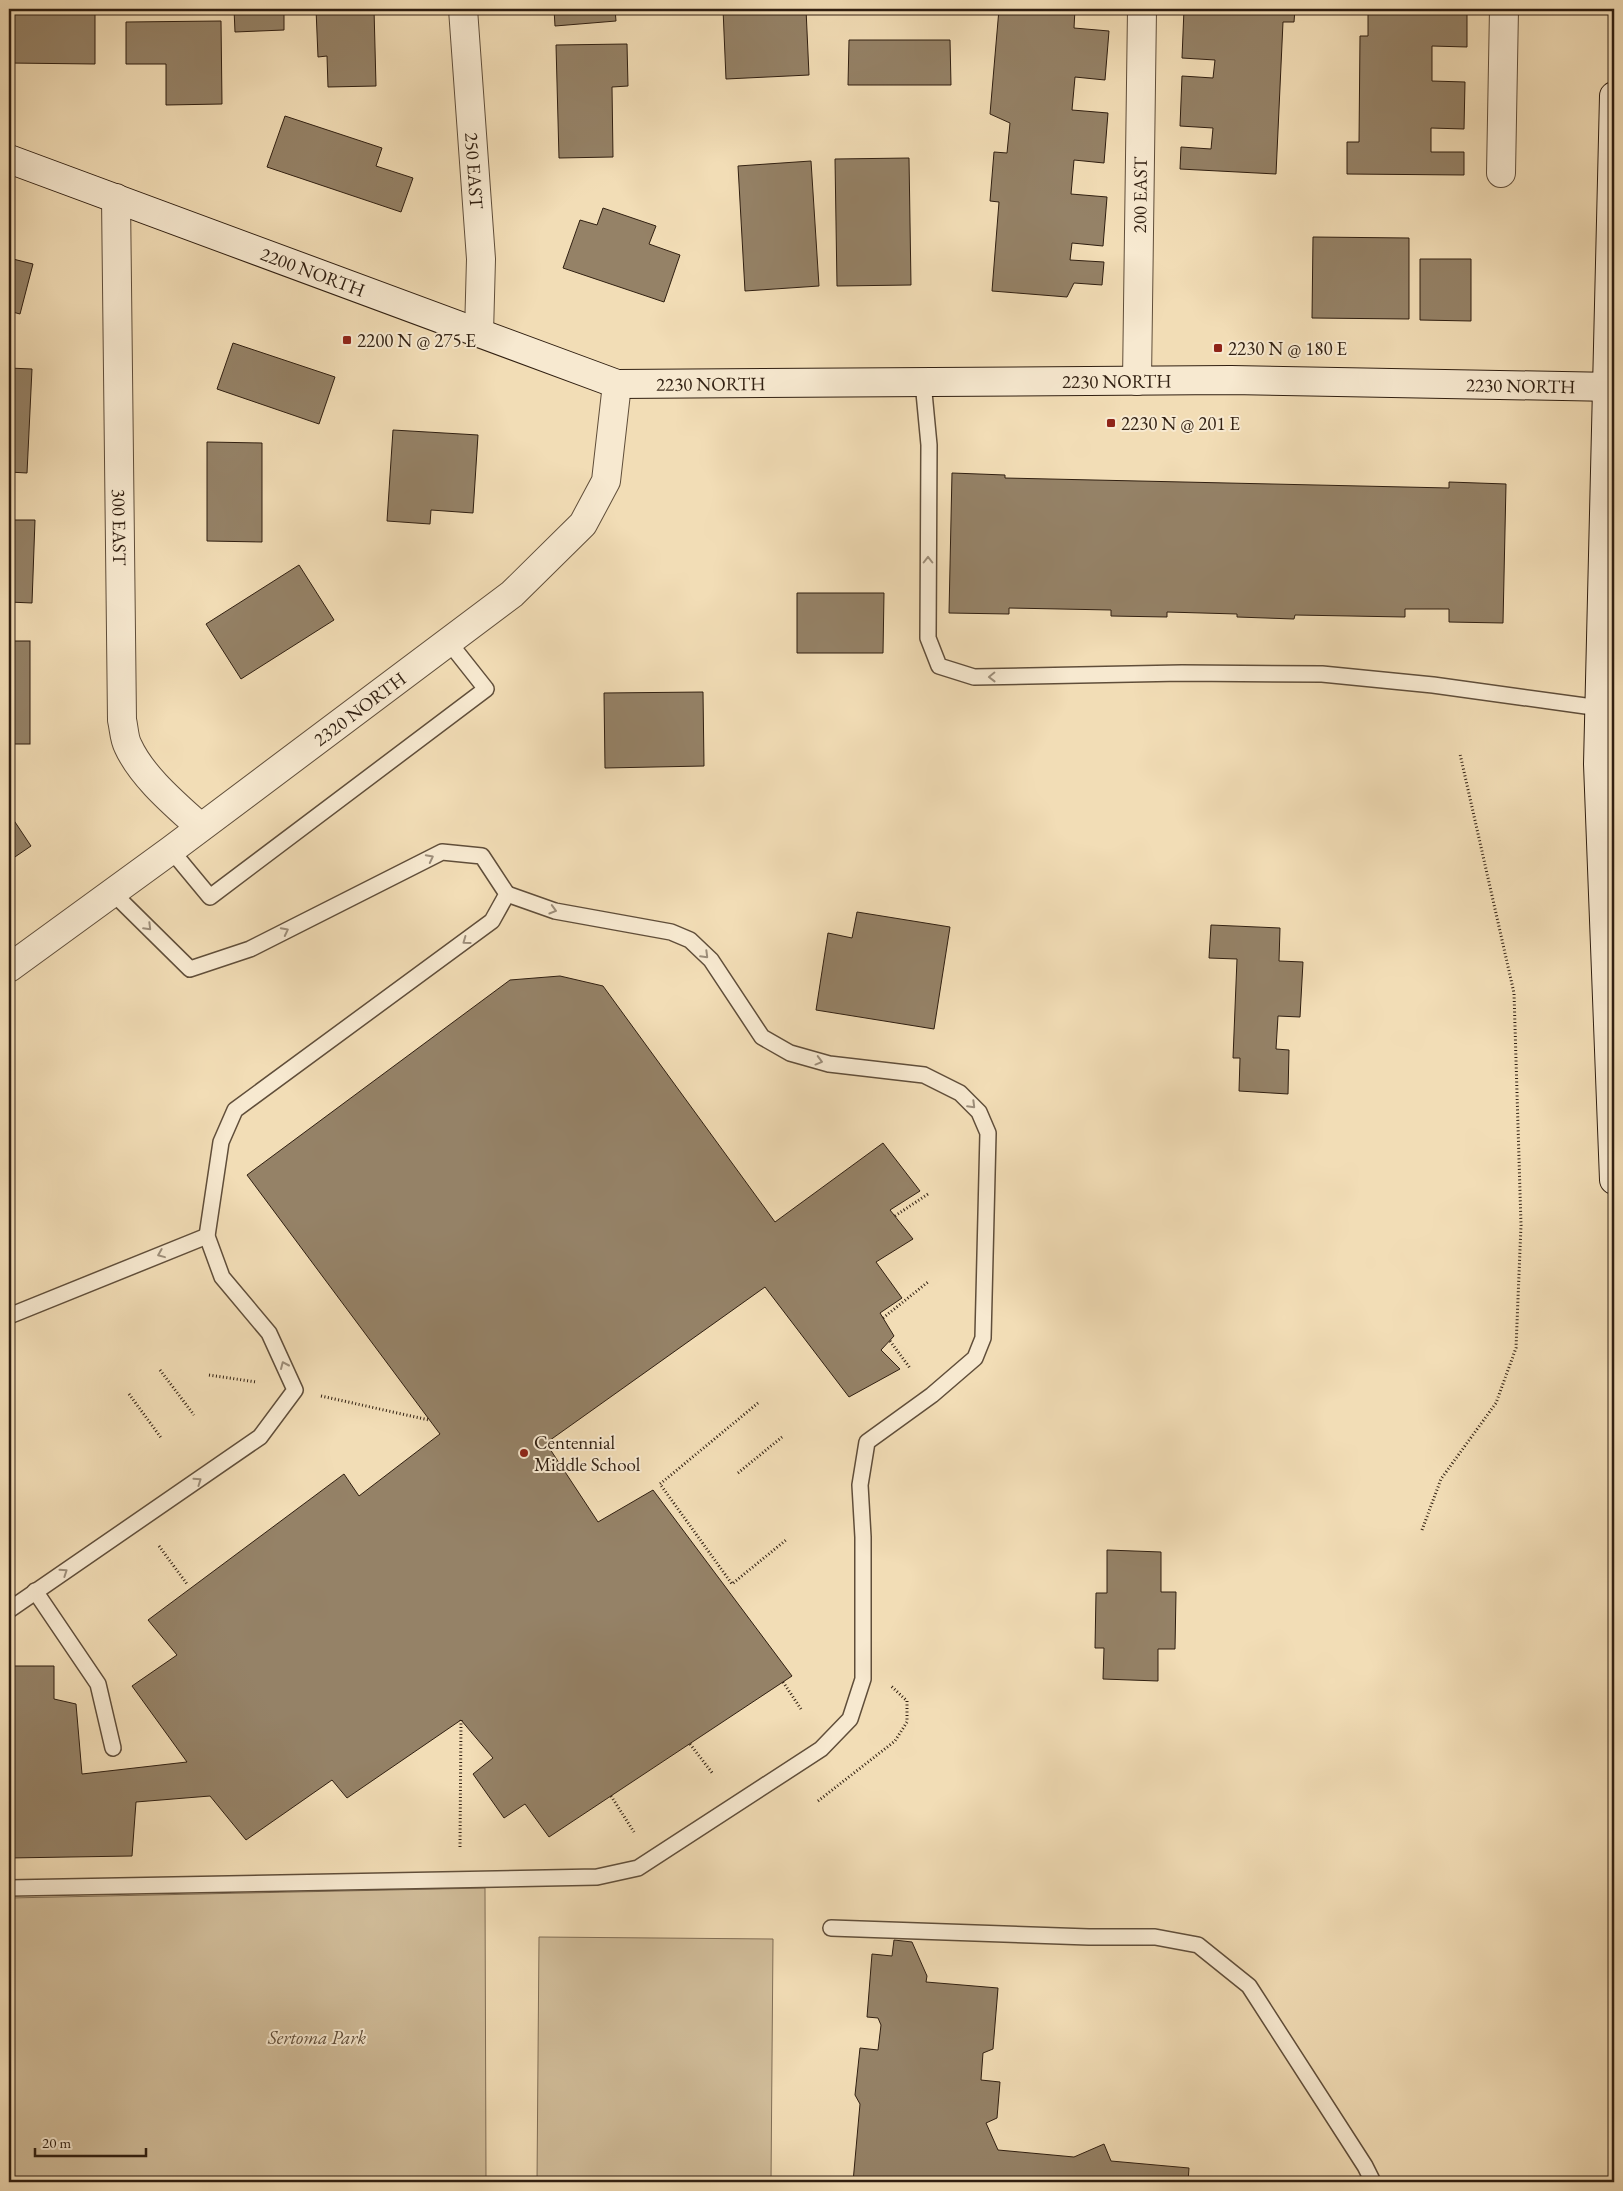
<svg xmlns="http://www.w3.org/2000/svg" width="1623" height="2191" font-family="'EB Garamond',serif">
  <rect width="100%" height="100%" fill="#f2ddb6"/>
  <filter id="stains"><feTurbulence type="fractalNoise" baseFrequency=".004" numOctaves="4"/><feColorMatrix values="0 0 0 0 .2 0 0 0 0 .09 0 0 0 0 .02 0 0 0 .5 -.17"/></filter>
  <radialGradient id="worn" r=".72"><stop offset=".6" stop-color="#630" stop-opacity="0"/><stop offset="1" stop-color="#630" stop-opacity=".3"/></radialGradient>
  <g fill="#d1bd9a" stroke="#806e56">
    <path d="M485,1888L486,2182H9V1898Z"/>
    <path d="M539,1937L773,1939L771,2182H537Z"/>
  </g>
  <g fill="#958267" stroke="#301f11">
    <path d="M9,9L95,10V64L9,63Z"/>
    <path d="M234,9H284V30L235,32Z"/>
    <path d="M316,9H374L376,86L328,87L327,56L318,57Z"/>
    <path d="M554,9H615L616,21L555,26Z"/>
    <path d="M723,9H806L809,75L726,79Z"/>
    <path d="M999,9H1075L1074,28L1109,31L1105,80L1075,77L1072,110L1108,113L1104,163L1074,160L1071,194L1107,197L1103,246L1072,243L1070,260L1104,262L1102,285L1074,283L1067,297L992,291L999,202L990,201L994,152L1007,153L1010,123L990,114Z"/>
    <path d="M1184,9H1295L1294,22H1283L1276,174L1180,169L1181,147L1211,149L1213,128L1180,126L1182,76L1213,78L1215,60L1182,58Z"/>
    <path d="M1368,9H1467V47L1432,46V81L1465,82L1464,129L1431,128V152H1464V175L1347,174V142H1359L1360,36H1368Z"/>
    <path d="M221,21L222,104L166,105V64H126V22Z"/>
    <path d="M849,40H950L951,85H848Z"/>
    <path d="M627,44L628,86L612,87L613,157L559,158L556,45Z"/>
    <path d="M285,116L382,148L376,166L413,178L401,212L267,167Z"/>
    <path d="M909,158L911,285L837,286L835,159Z"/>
    <path d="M811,161L819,286L745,291L738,166Z"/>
    <path d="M603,208L656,226L649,244L680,255L664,302L563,268L580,220L597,225Z"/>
    <path d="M1313,237L1409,238V319L1312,318Z"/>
    <path d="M9,258L33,264L20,314L9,311Z"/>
    <path d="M1420,259H1471V321L1420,320Z"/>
    <path d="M233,343L335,377L319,424L217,389Z"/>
    <path d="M9,368L32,369L27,473L9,472Z"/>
    <path d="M393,430L478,435L473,513L431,510L430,524L387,521Z"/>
    <path d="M207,442L262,443V542L207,541Z"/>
    <path d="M952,473L1005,475V478L1449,488V482L1506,484L1503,623L1449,622V609H1405V617L1295,615L1294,619L1237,617V614L1167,612V617L1111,616V610L1009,608V614L949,613Z"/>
    <path d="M9,520H35L32,603L9,602Z"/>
    <path d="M299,565L334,620L241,679L206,624Z"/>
    <path d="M797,593H884L883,653H797Z"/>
    <rect x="9" y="641" width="21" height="103"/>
    <path d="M703,692L704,766L605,768L604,693Z"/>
    <path d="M9,813L31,846L9,861Z"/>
    <path d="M857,912L950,927L934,1029L816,1010L828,933L852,938Z"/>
    <path d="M1211,925L1280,928L1279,961L1303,962L1300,1017L1278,1016L1276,1049L1289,1050L1288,1094L1239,1091L1240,1058H1233L1237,959L1209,958Z"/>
    <path d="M560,976L603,986L775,1222L883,1143L920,1191L890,1210L913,1239L876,1262L902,1298L880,1313L894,1336L881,1350L900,1369L849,1397L765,1287L546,1443L598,1522L653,1490L792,1676L549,1837L525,1804L504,1818L473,1774L493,1758L461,1720L347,1798L332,1780L246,1840L210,1796L136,1802L132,1856L9,1858V1666H54V1699L76,1704L82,1774L187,1762L132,1686L177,1655L148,1620L344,1474L359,1496L440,1434L247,1175L510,980Z"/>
    <path d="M1107,1550L1161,1552V1592H1176L1175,1649H1158V1681L1103,1679L1104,1648H1095L1096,1593H1107Z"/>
    <path d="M894,1940L912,1942L927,1976L926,1982L998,1988L993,2049L983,2053L981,2080L1000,2082L997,2118L986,2123L998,2150L1074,2157L1104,2144L1111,2161L1189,2168L1188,2182H853L860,2104L855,2095L860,2048L878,2050L881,2025L878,2018L867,2017L872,1954L892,1956Z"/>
  </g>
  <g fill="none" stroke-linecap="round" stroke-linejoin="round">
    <g stroke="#604e3a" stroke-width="18">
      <g id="service">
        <path d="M923,382L929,445L928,638L939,666L974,677L1182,673L1322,674L1433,685L1600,708"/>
        <path d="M171,850L210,897L486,689L448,641"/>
        <path d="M9,1316L207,1236"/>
        <path d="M35,1591L98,1684L113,1748"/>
        <path d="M9,1610L260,1437L295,1390L269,1333L222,1277L207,1236L221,1142L235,1110L492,921L507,894L482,856L442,852L250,949L190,969L113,893"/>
        <path d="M9,1888L597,1877L638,1868L821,1749L850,1719L863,1679V1537L860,1485L867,1442L932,1395L975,1358L983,1338L988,1133L979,1112L960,1093L924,1075L829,1064L790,1053L762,1037L711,960L690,940L671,932L555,911L507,894"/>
        <path d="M831,1928L1089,1937H1155L1198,1945L1249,1986L1365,2166L1373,2182"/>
      </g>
    </g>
    <g stroke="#604e3a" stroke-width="30">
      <g id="minor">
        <path id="s1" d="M463,9L481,259L479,333"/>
        <path d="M1501,173L1504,9"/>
        <path id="s2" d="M116,198L122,720C124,728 124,739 128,746C142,777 176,805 200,827"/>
        <path id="s3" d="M1137,381L1142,9"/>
      </g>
    </g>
    <g stroke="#604e3a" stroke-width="30">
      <g id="tertiary">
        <path id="s4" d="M9,968L171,850L512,594L583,524L606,481L617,384"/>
      </g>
    </g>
    <g stroke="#301f11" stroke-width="30">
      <g id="secondary">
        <path d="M1614,96L1598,764L1614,1180"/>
        <path id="s5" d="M9,159L617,384L1231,380L1614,387"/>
      </g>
    </g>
    <g stroke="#301f11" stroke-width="3" stroke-dasharray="1 2.5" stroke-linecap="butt">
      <path d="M895,1216L928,1194"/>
      <path d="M883,1318L928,1282"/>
      <path d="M890,1341L910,1368"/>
      <path d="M160,1370L194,1415"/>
      <path d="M209,1375L256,1382"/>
      <path d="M129,1394L162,1439"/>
      <path d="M321,1396L429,1420"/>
      <path d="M758,1403L660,1484L732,1584L786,1540"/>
      <path d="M738,1473L782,1437"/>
      <path d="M1422,1530L1441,1479L1496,1403L1516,1348L1521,1225L1514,993L1460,754"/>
      <path d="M159,1546L187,1584"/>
      <path d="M783,1682L801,1709"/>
      <path d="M690,1744L713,1774"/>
      <path d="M611,1796L634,1832"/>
      <path d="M818,1801L895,1741L907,1722V1701L890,1685"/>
      <path d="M460,1847L461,1720"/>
    </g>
    <use href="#service" stroke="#f7e9d0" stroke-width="15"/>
    <use href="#minor" stroke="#f7e9d0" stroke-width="28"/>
    <use href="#tertiary" stroke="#f7e9d0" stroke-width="28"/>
    <use href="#secondary" stroke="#f7e9d0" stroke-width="28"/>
  </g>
  <defs><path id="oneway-chevron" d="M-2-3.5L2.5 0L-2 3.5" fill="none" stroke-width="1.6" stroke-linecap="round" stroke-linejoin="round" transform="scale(1.25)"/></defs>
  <g stroke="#9d8e7a">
    <use href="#oneway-chevron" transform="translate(928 560) rotate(-90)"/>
    <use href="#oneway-chevron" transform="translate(992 677) rotate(179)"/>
    <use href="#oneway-chevron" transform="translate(430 858) rotate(-27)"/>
    <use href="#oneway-chevron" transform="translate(553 910) rotate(16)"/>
    <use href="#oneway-chevron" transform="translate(148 927) rotate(45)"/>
    <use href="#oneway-chevron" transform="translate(285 931) rotate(-27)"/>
    <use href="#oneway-chevron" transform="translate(466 941) rotate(144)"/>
    <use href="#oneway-chevron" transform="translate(705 955) rotate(45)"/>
    <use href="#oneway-chevron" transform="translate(819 1061) rotate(15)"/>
    <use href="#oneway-chevron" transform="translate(972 1105) rotate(45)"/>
    <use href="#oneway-chevron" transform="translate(161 1254) rotate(158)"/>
    <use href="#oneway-chevron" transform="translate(284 1365) rotate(-114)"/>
    <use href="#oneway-chevron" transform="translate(198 1481) rotate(-35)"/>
    <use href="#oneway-chevron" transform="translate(64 1572) rotate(-34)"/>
  </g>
  <g fill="#8f2418" stroke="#f7e9d0" stroke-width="2">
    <rect x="342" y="335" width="10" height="10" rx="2.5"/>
    <rect x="1213" y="343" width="10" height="10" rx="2.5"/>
    <rect x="1106" y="418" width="10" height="10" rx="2.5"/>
    <circle cx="524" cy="1453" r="5"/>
  </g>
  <g text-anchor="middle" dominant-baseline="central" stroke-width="4" stroke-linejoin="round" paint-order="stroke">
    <g font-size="19" fill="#301f11" stroke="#f7e9d0">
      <text stroke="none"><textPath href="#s1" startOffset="162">250 EAST</textPath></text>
      <text stroke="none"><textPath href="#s3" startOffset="186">200 EAST</textPath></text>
      <text stroke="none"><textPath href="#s5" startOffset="324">2200 NORTH</textPath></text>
      <text stroke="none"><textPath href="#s5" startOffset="1148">2230 NORTH</textPath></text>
      <text stroke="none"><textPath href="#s5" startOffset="742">2230 NORTH</textPath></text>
      <text stroke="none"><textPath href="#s5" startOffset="1552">2230 NORTH</textPath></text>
      <text stroke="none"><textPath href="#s2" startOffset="329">300 EAST</textPath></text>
      <text stroke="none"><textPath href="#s4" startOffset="436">2320 NORTH</textPath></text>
    </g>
    <g font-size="19" fill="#301f11" stroke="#f7e9d0" text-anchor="start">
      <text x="357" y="340">2200 N @ 275 E</text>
      <text x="1228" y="348">2230 N @ 180 E</text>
      <text x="1121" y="423">2230 N @ 201 E</text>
      <text x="534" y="1442">Centennial<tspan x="534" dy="22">Middle School</tspan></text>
    </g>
    <g font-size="19" font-style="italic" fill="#604e3a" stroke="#f7e9d0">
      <text x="317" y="2037">Sertoma Park</text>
    </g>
  </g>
  <rect width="1623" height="2191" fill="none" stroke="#f2ddb6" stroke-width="30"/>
  <rect x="10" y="10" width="1603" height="2171" fill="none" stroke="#301f11" stroke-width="2.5"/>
  <rect x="15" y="15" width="1593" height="2161" fill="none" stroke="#301f11"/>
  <path d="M35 2148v8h111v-8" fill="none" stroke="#301f11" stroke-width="2.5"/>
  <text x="42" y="2148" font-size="15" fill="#301f11" stroke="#f7e9d0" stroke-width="4" paint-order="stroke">20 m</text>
  <rect width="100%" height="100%" filter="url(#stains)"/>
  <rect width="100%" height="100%" fill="url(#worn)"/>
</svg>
